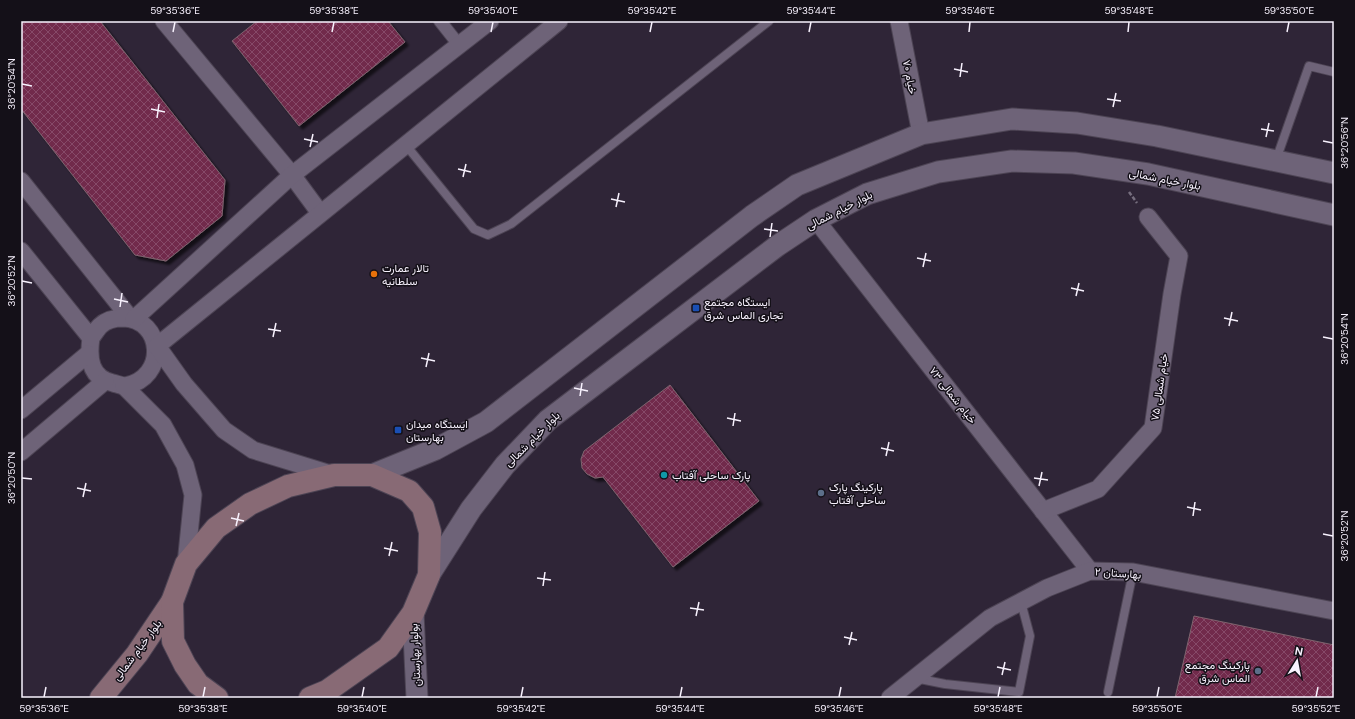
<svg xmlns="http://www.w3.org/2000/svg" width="1355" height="719" font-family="'DM Sans',Vazirmatn,sans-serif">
  <defs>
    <pattern id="building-cross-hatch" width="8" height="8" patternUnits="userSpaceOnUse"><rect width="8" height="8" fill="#712a4c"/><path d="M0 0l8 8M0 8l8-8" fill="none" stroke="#864967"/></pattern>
    <filter id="shadow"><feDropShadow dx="3.5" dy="3.5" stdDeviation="1" flood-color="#0009"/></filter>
  </defs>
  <rect width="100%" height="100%" fill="#2f2537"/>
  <g fill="url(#building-cross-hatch)" stroke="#7e646e" filter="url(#shadow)">
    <path d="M21,21H100L225,180L222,216L166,261L135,255L21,109Z"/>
    <path d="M257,21H388L405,42L299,126L232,41Z"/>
    <path d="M670,385L759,501L673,567L603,477L595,478L587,474L582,468L581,459L584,451Z"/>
    <path d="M1194,616L1334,645V698H1175Z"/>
  </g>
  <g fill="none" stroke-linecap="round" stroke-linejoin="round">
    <g stroke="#4d4454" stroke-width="10">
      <g id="service">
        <path d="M405,144L474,229L488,235L511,224L769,21"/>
        <path d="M1276,160L1309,66L1334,72"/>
        <path d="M915,678L945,684L1019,692L1030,636L1021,602"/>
        <path d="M1108,692L1133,572"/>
      </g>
    </g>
    <g stroke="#4d4454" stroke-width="14">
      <path id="pedestrian" d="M440,21L459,45"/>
    </g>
    <g stroke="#4d4454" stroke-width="19">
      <g id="minor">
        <path d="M164,21L292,175L320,213"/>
        <path d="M899,21L921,134"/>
        <path d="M21,181L130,318"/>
        <path d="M816,220L1090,571"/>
        <path d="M21,251L91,338C88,358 90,378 113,383C117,384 122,386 125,386C168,378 164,319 123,318C115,318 106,320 100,326C97,329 94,334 91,338"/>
        <path d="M134,319L292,175L490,21"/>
        <path d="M124,386L163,425L185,465L193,495L186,564"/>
        <path d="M21,410L88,354"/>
        <path d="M21,452L105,381"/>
        <path d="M334,475L253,450L224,430L184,384L157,346L559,21"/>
        <path d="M1043,511L1098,489L1153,428L1172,294L1179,256L1148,217"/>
        <path d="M890,698L990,618L1047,588L1090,571L1133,572L1334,611"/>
      </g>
    </g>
    <g stroke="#4d4454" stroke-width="23">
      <g id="tertiary">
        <path d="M372,475L436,449L486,422L752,216L797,185L921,134L1012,119L1077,123L1157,136L1334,173"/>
        <path d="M429,575L471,509L505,465L548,420L777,246L816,220L867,194L938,172L1012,161L1074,163L1148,174L1334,215"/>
        <path d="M413,613L417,698"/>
      </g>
    </g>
    <g stroke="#4d4454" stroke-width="24">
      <g id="secondary">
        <path d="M101,698L137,654L172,602"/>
        <path d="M217,698L198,684L185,665L173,641L172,602L186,564L216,528L250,504L288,486L334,475H372L409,491L423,507L430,532L429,575L413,613L388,648L327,691L310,698"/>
      </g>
    </g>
    <path stroke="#766e7e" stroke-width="2.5" stroke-dasharray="4 2" stroke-linecap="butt" d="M1129,192L1137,203"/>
    <use href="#service" stroke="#6e6378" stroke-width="8"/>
    <use href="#pedestrian" stroke="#6e6378" stroke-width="12"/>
    <use href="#minor" stroke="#6e6378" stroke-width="17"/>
    <use href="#tertiary" stroke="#6e6378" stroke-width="21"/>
    <use href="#secondary" stroke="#886a75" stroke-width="22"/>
  </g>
  <path fill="none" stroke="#f8f2fe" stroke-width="1.5" d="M173,32L175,22M332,32L334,22M491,32L493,22M650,32L652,22M809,32L811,22M969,32L970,22M1128,32L1129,22M1287,32L1289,22M954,69L968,72M960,77L962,63M22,84L32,86M1107,99L1121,101M1113,107L1116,93M151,109L165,112M157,118L159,104M1261,129L1274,131M1266,137L1269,123M304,139L318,142M1323,141L1333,143M310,147L313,134M458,169L471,172M463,177L466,164M611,199L625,202M616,207L619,193M764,229L778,231M770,237L772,223M917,258L931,261M923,267L926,253M22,281L32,283M1071,288L1084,291M1076,296L1079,283M114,299L128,302M120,307L122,293M1224,318L1238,321M1229,326L1232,312M268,329L281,331M273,337L276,323M1323,337L1333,339M421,358L435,361M426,367L429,353M574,388L588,391M580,396L582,383M727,418L741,421M733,426L735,413M881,448L894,451M886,456L889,442M22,478L32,479M1034,478L1048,480M1039,486L1042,472M77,488L91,491M83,497L86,483M1187,507L1201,510M1193,516L1195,502M231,518L244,521M236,526L239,513M1323,534L1333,536M384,548L398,551M389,556L392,542M537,578L551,580M543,586L545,572M690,608L704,610M696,616L699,602M844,637L857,640M849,645L852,632M997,667L1011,670M1002,675L1005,662M44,697L46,687M203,697L205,687M362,697L364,687M521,697L523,687M680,697L682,687M839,697L841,687M998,697L1000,687M1157,697L1159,687M1316,697L1318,687"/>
  <circle fill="#e8710a" stroke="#141018" stroke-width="1.5" cx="374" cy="274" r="4"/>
  <g fill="#1a4fb4" stroke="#141018" stroke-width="1.5">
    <rect x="692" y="304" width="8" height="8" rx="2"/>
    <rect x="394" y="426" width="8" height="8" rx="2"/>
  </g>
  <circle fill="#0f9aa8" stroke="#141018" stroke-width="1.5" cx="664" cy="475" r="4"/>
  <g fill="#5c6f8a" stroke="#141018" stroke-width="1.5">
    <circle cx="821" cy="493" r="4"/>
    <circle cx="1258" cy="671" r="4"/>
  </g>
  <g text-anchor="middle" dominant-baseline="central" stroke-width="3" stroke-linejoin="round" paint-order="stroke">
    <g font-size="11" fill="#f8f2fe" stroke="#141018">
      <text transform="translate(910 77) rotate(79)">خیام ۷۰</text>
      <text transform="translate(1165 179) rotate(11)">بلوار خیام شمالی</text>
      <text transform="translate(839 210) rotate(-27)">بلوار خیام شمالی</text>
      <text transform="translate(1159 387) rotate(-82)">خیام شمالی ۷۵</text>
      <text transform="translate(953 395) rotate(52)">خیام شمالی ۷۳</text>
      <text transform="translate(532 439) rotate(-45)">بلوار خیام شمالی</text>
      <text transform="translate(1118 573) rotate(4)">بهارستان ۲</text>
      <text transform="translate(137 650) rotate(-53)">بلوار خیام شمالی</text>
      <text transform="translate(415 655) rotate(-93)">بولوار بهارستان</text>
    </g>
    <g font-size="11" fill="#f8f2fe" stroke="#141018" text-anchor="start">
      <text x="382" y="268">تالار عمارت<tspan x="382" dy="13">سلطانیه</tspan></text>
      <text x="704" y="302">ایستگاه مجتمع<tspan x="704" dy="13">تجاری الماس شرق</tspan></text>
      <text x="406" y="424">ایستگاه میدان<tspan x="406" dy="13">بهارستان</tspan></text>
      <text x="672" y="475">پارک ساحلی آفتاب</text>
      <text x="829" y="487">پارکینگ پارک<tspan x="829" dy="13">ساحلی آفتاب</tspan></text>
      <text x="1250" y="665" text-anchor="end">پارکینگ مجتمع<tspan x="1250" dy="13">الماس شرق</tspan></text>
    </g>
  </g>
  <rect width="1355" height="719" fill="none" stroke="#141018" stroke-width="44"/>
  <g transform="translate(1297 661) rotate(11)" stroke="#141018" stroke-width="3" paint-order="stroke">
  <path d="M0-3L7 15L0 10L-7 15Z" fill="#f8f2fe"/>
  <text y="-6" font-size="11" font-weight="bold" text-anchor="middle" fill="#f8f2fe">N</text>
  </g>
  <rect x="22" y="22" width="1311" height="675" fill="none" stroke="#f8f2fe" stroke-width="1.5"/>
  <g font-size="10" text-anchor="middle" fill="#f8f2fe">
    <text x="175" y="14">59°35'36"E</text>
    <text x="334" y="14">59°35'38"E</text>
    <text x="493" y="14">59°35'40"E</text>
    <text x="652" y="14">59°35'42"E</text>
    <text x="811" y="14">59°35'44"E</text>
    <text x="970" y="14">59°35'46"E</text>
    <text x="1129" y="14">59°35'48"E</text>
    <text x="1289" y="14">59°35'50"E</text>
    <text transform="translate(11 84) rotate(-90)" y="4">36°20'54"N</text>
    <text transform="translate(1344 143) rotate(-90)" y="4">36°20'56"N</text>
    <text transform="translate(11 281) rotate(-90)" y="4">36°20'52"N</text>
    <text transform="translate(1344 339) rotate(-90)" y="4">36°20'54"N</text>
    <text transform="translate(11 478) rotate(-90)" y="4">36°20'50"N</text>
    <text transform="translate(1344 536) rotate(-90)" y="4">36°20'52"N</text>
    <text x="44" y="712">59°35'36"E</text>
    <text x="203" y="712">59°35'38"E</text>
    <text x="362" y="712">59°35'40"E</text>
    <text x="521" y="712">59°35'42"E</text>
    <text x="680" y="712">59°35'44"E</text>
    <text x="839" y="712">59°35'46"E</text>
    <text x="998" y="712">59°35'48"E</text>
    <text x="1157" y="712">59°35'50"E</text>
    <text x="1316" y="712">59°35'52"E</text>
  </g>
</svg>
